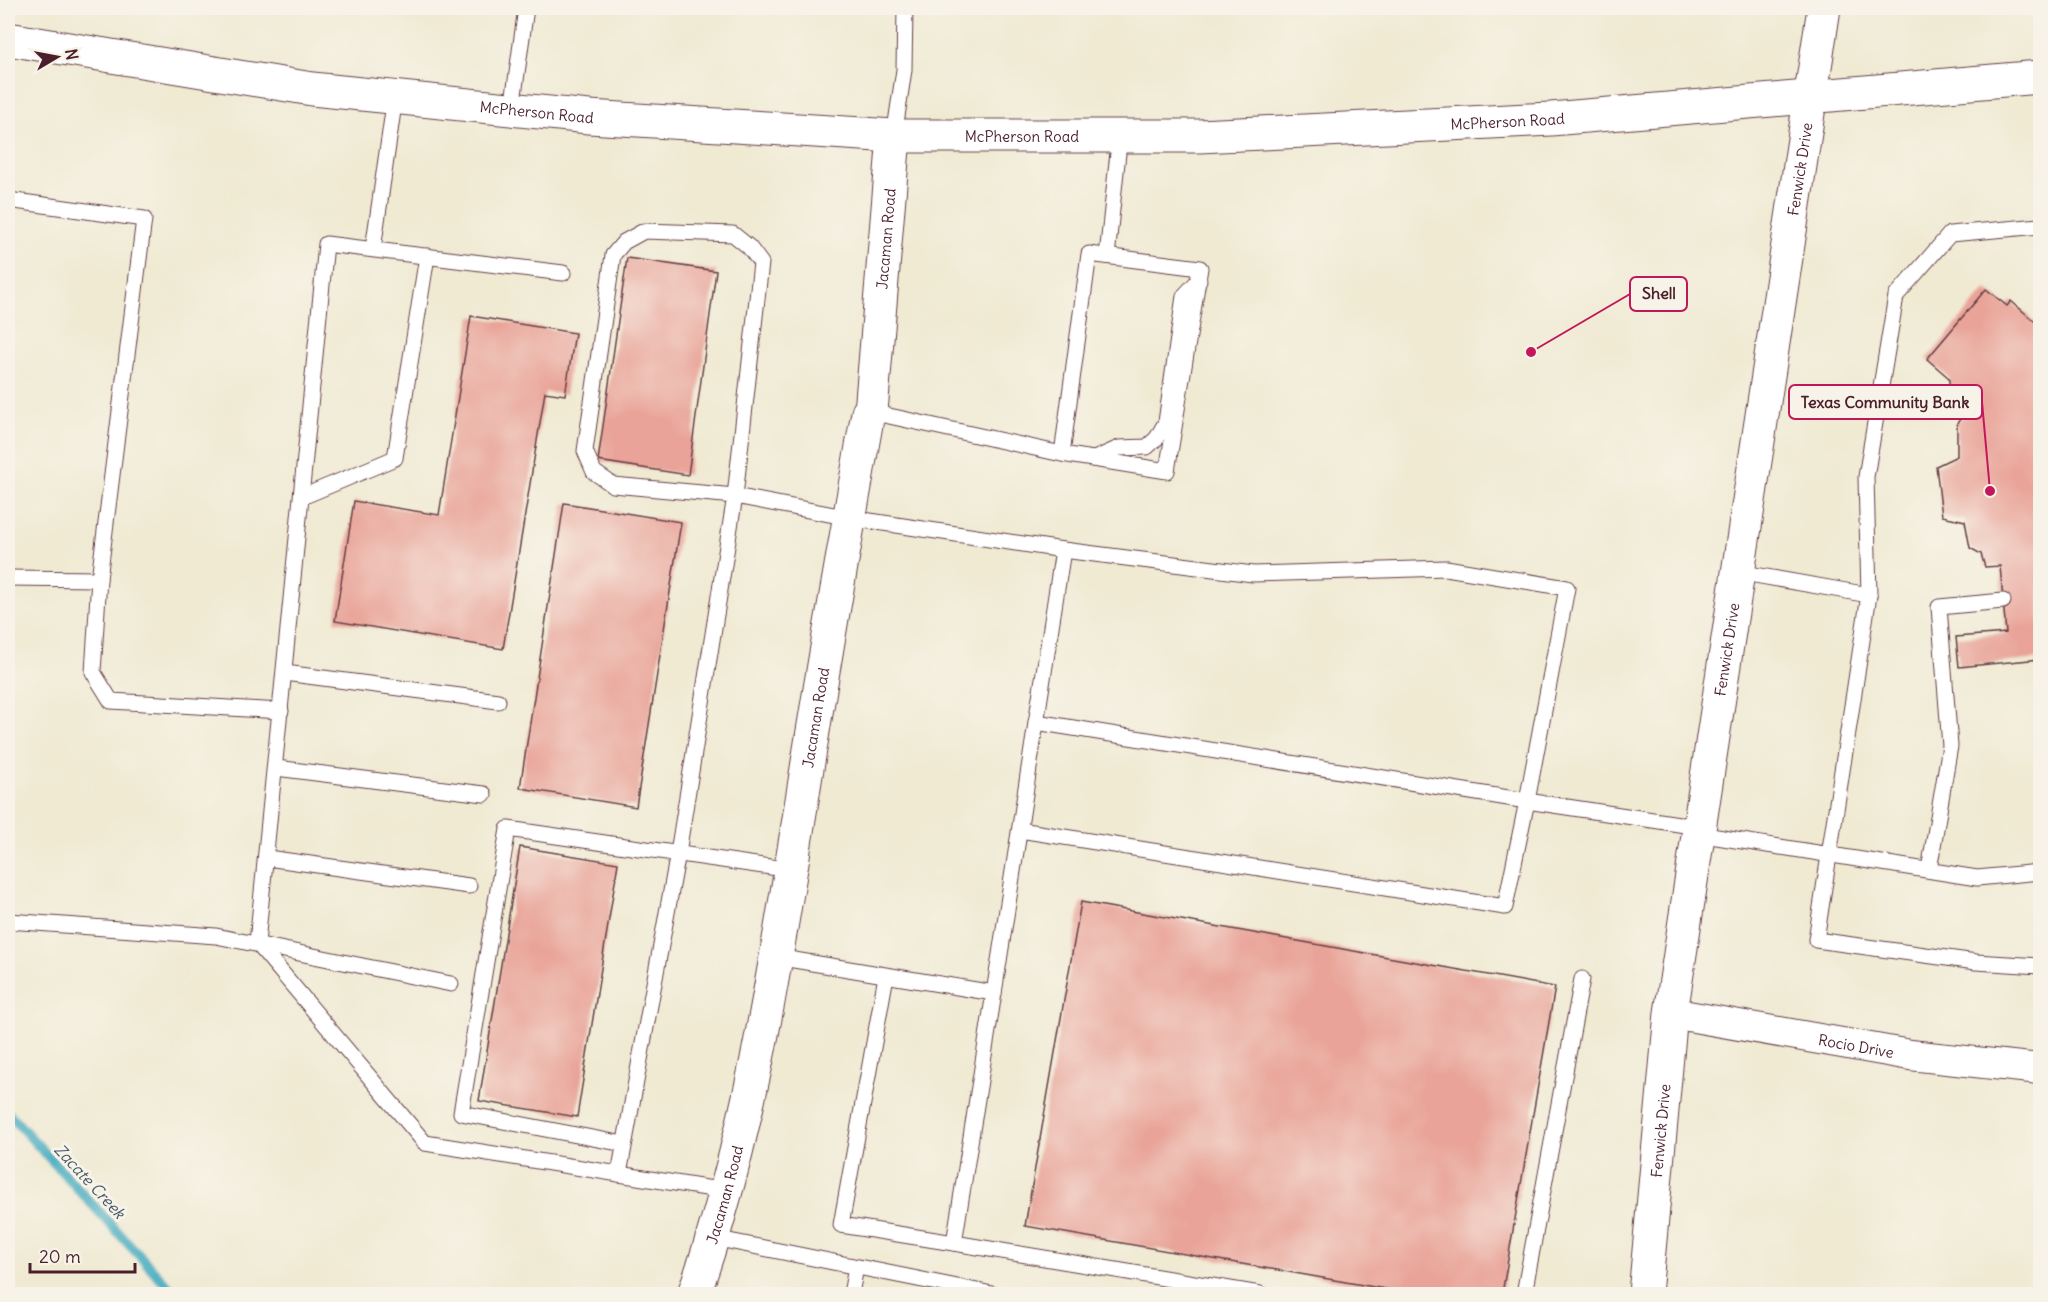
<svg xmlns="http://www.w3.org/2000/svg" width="2048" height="1302" font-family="Delius,sans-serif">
  <rect width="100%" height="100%" fill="#f7f3e8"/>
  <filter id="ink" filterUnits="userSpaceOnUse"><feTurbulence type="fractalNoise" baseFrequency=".0167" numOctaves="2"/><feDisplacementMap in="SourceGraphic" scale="12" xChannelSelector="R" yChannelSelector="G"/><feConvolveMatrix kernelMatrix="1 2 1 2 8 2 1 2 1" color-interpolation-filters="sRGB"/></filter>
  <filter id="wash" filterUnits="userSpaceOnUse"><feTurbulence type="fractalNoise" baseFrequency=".008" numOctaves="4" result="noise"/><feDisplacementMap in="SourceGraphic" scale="24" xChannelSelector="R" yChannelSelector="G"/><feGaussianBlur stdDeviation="1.35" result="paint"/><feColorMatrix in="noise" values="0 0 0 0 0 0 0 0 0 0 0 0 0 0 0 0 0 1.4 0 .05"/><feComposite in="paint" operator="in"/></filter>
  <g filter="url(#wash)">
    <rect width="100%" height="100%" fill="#f0ead3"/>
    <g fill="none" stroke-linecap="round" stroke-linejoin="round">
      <path stroke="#3faabf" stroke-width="10" d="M8,1113L175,1294"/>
    </g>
    <g id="blocks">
      <g fill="#e9a398">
        <path d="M627,258L716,271L688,475L598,461Z"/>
        <path d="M1986,289L2007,306L2011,301L2040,326V659L1959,667L1956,637L2006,633L2000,566L1985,567L1981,554L1970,548L1965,521L1942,516L1936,466L1957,456V423L1969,409L1958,398L1961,394L1949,384V378L1927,359Z"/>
        <path d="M471,316L575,333L565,395L545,392L503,649L335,621L354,501L439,515Z"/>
        <path d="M564,503L681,522L636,807L520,788Z"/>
        <path d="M520,847L618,863L577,1117L479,1101Z"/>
        <path d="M1081,902L1555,987L1502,1294H1414L1025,1226Z"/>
      </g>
    </g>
  </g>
  <g filter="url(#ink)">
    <use href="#blocks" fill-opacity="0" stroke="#633d44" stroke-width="1.5"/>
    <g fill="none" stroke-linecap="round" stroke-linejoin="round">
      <g stroke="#633d44" stroke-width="17">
        <g id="service">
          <path d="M512,109L526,8"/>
          <path d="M894,136L904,70L905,8"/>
          <path d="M8,200L144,219L99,579L8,578"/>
          <path d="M2040,226L1950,234L1896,296L1866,477L1869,595L1816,940L1976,962L2040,966"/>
          <path d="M373,249L395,97"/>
          <path d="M1107,256L1120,134"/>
          <path d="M563,273L326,244L257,943L425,1143L725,1191"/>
          <path d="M871,412L1062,454L1089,254L1200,268L1167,471L1062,454"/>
          <path d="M1094,459L1119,448L1147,447L1157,438L1166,422L1184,296L1199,280"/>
          <path d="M302,497L395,458L427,256"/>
          <path d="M1738,572L1869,595"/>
          <path d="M99,579L93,672L111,701L281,711"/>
          <path d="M285,673L498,701"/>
          <path d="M1036,722L1527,801L1567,588L1446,568L1253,574L1063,550"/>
          <path d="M276,768L484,794"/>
          <path d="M1020,830L1505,907L1527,801L1699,827"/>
          <path d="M1698,834L1977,878L2040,872"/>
          <path d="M267,858L469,886"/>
          <path d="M1929,870L1950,746L1939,607L2003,601"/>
          <path d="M8,921L216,936L451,984"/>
          <path d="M776,957L994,993L954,1243L1260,1294"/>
          <path d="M886,976L841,1225L954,1243"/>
          <path d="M624,1144L461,1113L508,829L791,870"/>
          <path d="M619,1174L678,853L735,496L613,485L594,472L585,451L613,255L624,242L644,231L733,234L749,247L761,263L735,496L850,518L1063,550L994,993"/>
          <path d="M714,1238L992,1294"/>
          <path d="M851,1294L856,1267"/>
          <path d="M1524,1294L1582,979"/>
        </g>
      </g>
      <g stroke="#633d44" stroke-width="32">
        <g id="minor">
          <path id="s1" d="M1671,1013L1910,1055L2040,1069"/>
        </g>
      </g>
      <g stroke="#633d44" stroke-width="35">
        <g id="tertiary">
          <path id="s2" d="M1645,1294L1671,1013L1824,8"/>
        </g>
      </g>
      <g stroke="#633d44" stroke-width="35">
        <g id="secondary">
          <path id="s3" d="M8,39L312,89L589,117L894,136H1199L1551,119L2040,77"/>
          <path id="s4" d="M694,1294C750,1135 775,967 802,800C822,671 845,542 868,413L871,412L894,136"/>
        </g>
      </g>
      <use href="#service" stroke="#fff" stroke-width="15"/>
      <use href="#minor" stroke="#fff" stroke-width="30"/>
      <use href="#tertiary" stroke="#fff" stroke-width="33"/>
      <use href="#secondary" stroke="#fff" stroke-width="33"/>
    </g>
  </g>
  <g text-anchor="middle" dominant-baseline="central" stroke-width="6" stroke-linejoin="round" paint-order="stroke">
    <g font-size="15" fill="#4a1f2b" stroke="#f7f3e8">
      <text stroke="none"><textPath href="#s3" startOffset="534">McPherson Road</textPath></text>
      <text stroke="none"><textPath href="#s3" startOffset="1506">McPherson Road</textPath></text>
      <text stroke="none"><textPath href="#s3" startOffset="1020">McPherson Road</textPath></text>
      <text stroke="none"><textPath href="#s2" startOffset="1136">Fenwick Drive</textPath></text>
      <text stroke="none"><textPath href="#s4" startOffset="1076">Jacaman Road</textPath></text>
      <text stroke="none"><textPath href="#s2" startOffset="650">Fenwick Drive</textPath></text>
      <text stroke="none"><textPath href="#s4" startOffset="590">Jacaman Road</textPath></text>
      <text stroke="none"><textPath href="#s1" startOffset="188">Rocio Drive</textPath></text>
      <text stroke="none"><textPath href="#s2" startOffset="164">Fenwick Drive</textPath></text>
      <text stroke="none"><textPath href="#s4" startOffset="104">Jacaman Road</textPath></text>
    </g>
    <g font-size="16" font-style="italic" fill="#465766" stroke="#f7f3e8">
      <text transform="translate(90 1181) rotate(47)">Zacate Creek</text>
    </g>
  </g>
  <path fill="none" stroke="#c2185b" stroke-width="2" d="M1531 352L1630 294M1990 491L1982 402"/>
  <g fill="#c2185b" stroke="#f7f3e8" stroke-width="2">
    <circle cx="1531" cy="352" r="6"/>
    <circle cx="1990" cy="491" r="6"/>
  </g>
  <g fill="#f7f3e8" stroke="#c2185b" stroke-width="2">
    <rect x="1630" y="277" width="57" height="34" rx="6"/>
    <rect x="1789" y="385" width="193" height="34" rx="6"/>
  </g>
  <g font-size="16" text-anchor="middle" font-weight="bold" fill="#4a1f2b">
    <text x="1659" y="299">Shell</text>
    <text x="1885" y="408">Texas Community Bank</text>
  </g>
  <rect width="2048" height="1302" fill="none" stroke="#f7f3e8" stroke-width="30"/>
  <g transform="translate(57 57) rotate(80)" stroke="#f7f3e8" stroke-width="4.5" paint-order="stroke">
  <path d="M0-4.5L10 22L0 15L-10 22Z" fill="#4a1f2b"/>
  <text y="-9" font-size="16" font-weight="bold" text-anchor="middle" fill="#4a1f2b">N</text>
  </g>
  <path d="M30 1263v9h105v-9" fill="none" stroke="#4a1f2b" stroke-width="3"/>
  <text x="39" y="1263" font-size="18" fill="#4a1f2b" stroke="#f7f3e8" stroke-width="4.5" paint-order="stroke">20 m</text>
</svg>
